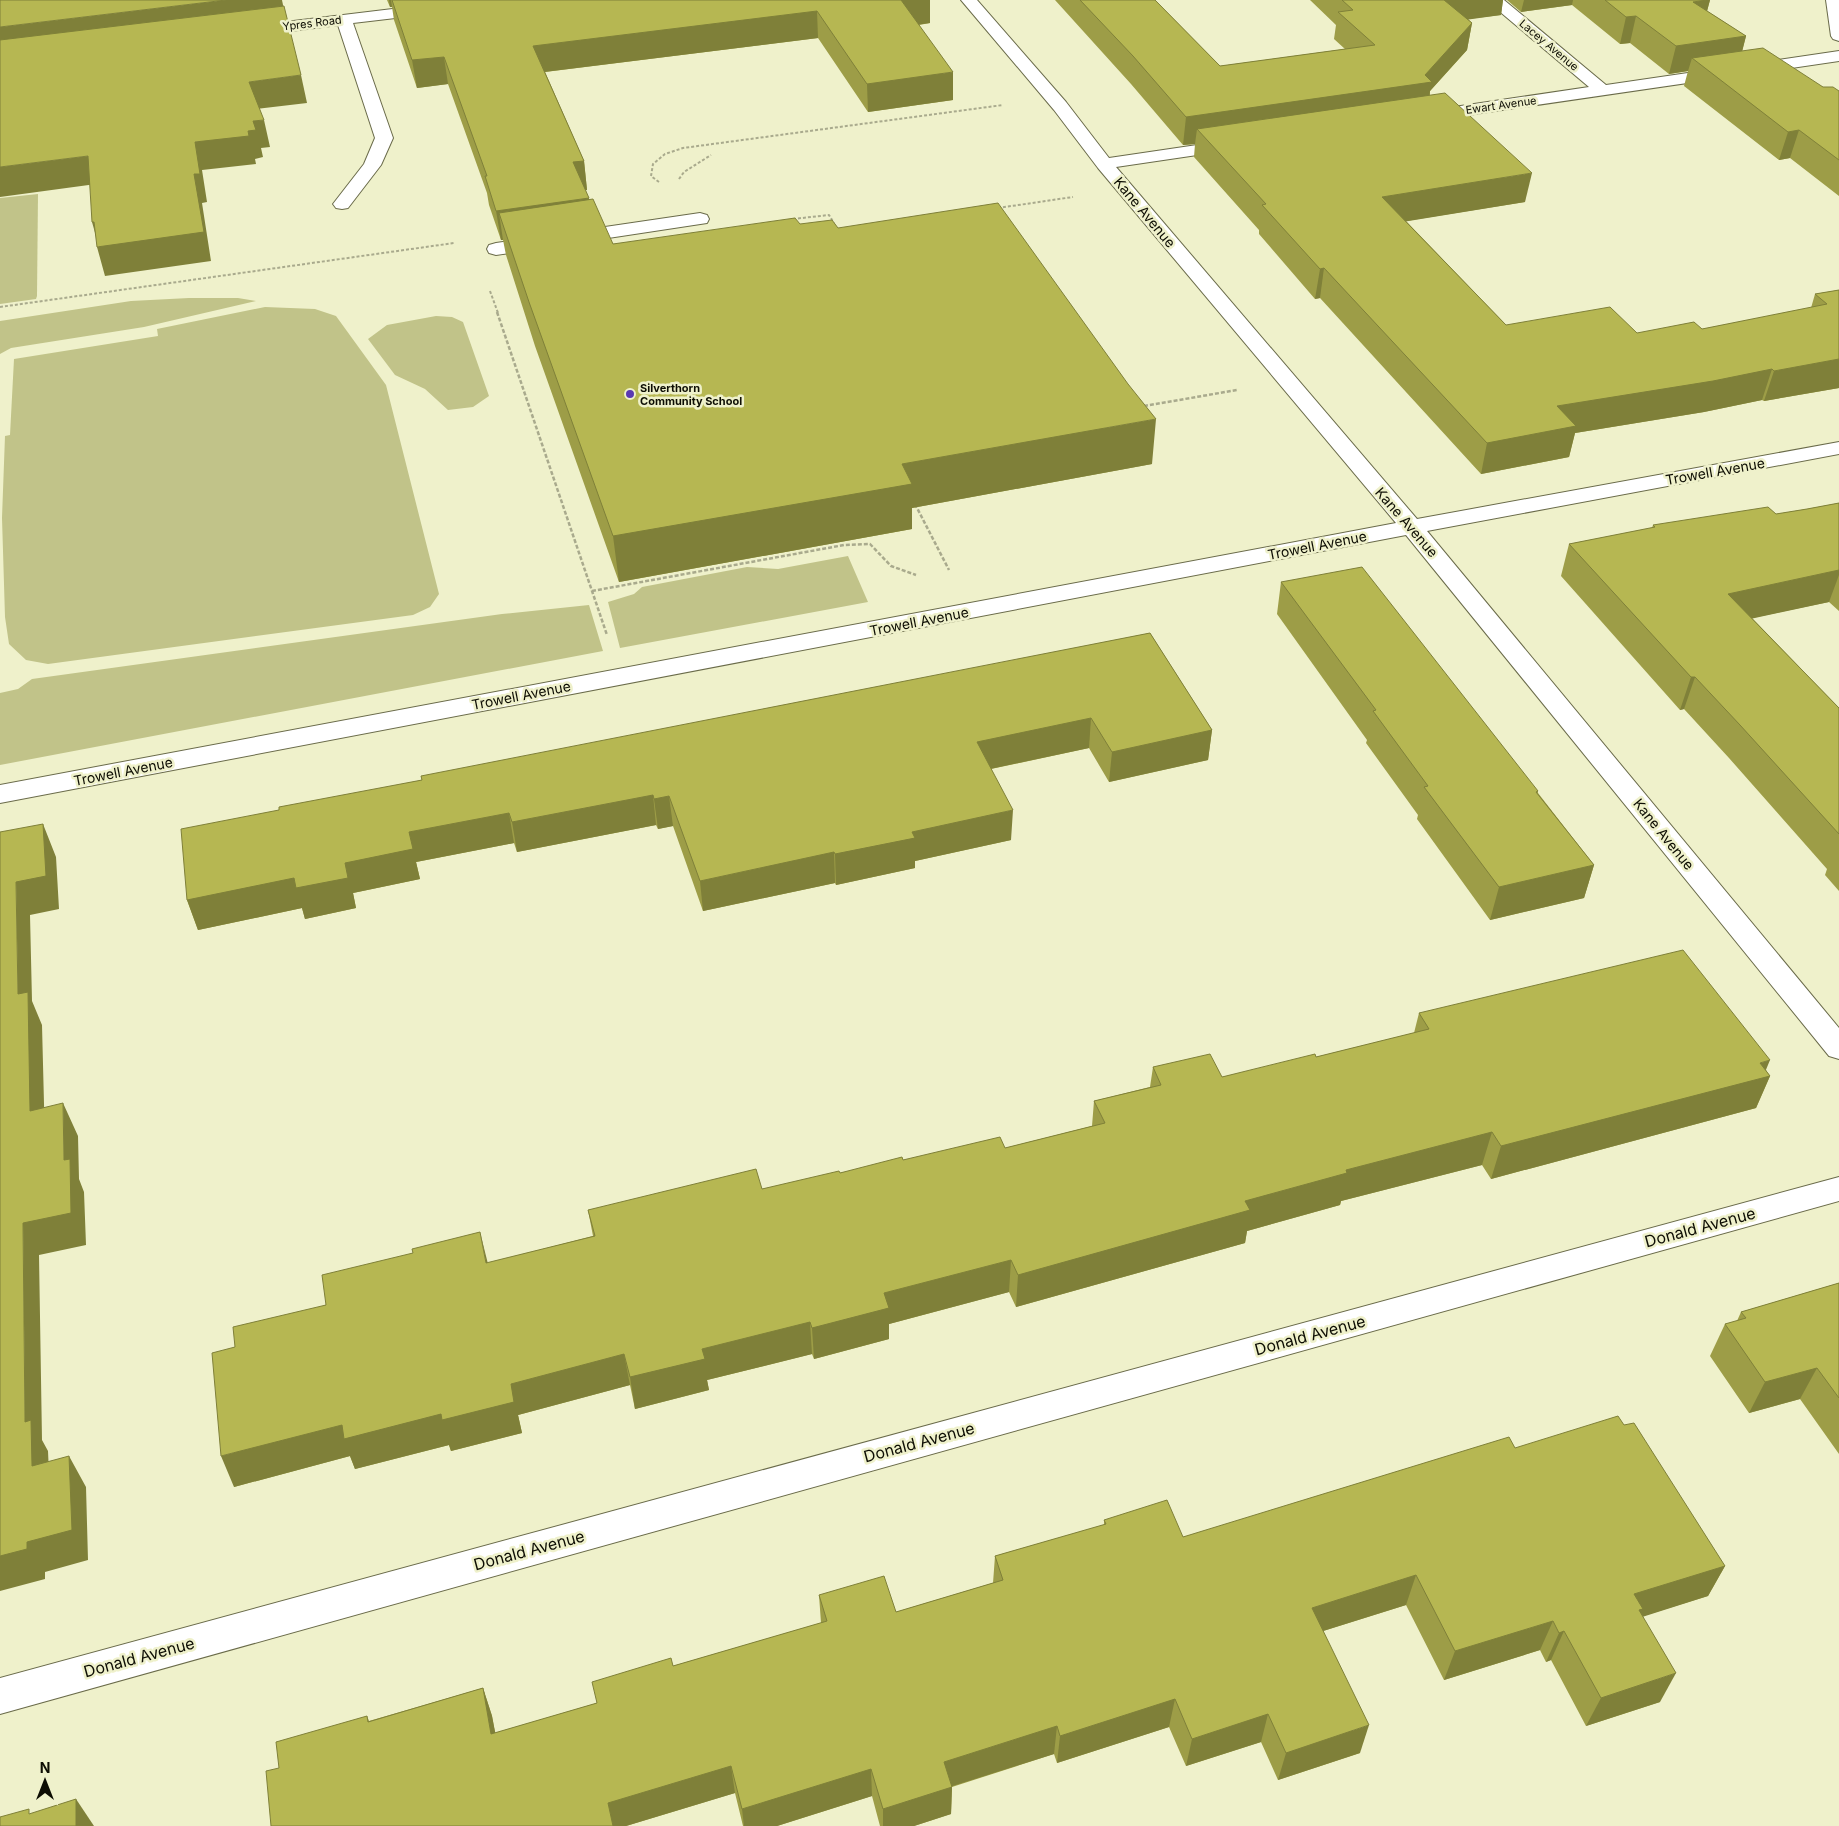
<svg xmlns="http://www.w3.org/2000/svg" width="1839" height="1826" font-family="Inter,sans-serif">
  <rect width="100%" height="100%" fill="#eff1cb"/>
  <g fill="#c1c389">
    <path d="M38,194L37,296L36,299L0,304V198Z"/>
    <path d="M189,298H238L256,301L144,327L11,348L0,354V321L131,301Z"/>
    <path d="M265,307L315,309L336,316L386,385L439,594L430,607L413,615L48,664L26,660L9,644L5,617L2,518L5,436L10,435L14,359L158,336L157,329Z"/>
    <path d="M436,316L452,317L463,322L489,396L473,407L448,410L425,389L395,375L368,339L387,325Z"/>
    <path d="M848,556L868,602L620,648L608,602L634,594L642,587L747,567L778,569Z"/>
    <path d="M589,605L603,651L0,765V693L18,689L32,679L502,614Z"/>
  </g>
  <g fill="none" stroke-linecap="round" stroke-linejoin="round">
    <g stroke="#6a6b4a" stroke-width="2">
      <path id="service" d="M700,213L707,215L709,219L707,223L496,255L489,253L487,249L489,245L496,243Z"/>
    </g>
    <g stroke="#6a6b4a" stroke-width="2">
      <g id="minor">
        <path d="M467,0H514L512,3L506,5L353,23L393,138L381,165L348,208L342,209L336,208L333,204L364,164L375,138L338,25L252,36L246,34L244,31L246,28L252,26Z"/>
        <path d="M961,0H977L1066,102L1109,158L1231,140L1237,141L1240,145L1237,149L1231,150L1116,167L1417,519L1839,442V454L1427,531L1839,1028V1059L1829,1056L1406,535L0,803V785L1396,523L1098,168L1054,110Z"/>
        <path d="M1486,0H1504L1606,85L1839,51V61L1427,121L1421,120L1418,116L1421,112L1427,111L1589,87Z"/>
        <path d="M1826,0H1839V41L1833,39L1831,36Z"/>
        <path d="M1839,1177V1201L0,1714V1678Z"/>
      </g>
    </g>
    <g stroke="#a9aa8d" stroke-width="2" stroke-dasharray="3 2" stroke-linecap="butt">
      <path d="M679,179L684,172L711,155"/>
      <path d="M659,182L651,176L653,164L665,154L683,148L1003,105"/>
      <path d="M998,208L1073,197"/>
      <path d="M793,219L829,215L834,223"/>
      <path d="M490,291L498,313"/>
      <path d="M0,307L454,243"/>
    </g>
    <g stroke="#a9aa8d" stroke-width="2.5" stroke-dasharray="4 2" stroke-linecap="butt">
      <path d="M497,312L607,635"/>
      <path d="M1144,406L1237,390"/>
      <path d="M915,504L949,570"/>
      <path d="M592,591L844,545L870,544L891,566L916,575"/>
    </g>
    <use href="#service" fill="#fff" fill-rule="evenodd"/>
    <use href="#minor" fill="#fff" fill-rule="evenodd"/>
  </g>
  <g fill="#9d9d47">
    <path d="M387,0H930V23L919,25L953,100L868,112L818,38L545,72L584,161L587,190H585L589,200L613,244L800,224L838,228L1152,464L912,508V529L619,582L535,346L506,255L503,240H501L489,205L487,193L448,84L417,88L394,20L392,7H390Z"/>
    <path d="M1055,0H1155L1220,66L1345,49L1334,39L1336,25L1310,0H1503L1501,15L1468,19L1472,23L1467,50L1430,91V96L1525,202L1406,221L1506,325L1637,333L1702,329L1811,308L1815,294L1839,290V388L1764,401L1762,400L1704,412L1575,433L1569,457L1481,474L1320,298L1315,299L1259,234V230L1194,157L1195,144L1183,145L1131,84Z"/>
    <path d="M1507,0H1710L1707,11L1746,36L1742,51L1823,87L1839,91V196L1790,158L1779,160L1684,86L1688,71L1669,74L1630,43L1620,44L1572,5L1521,12Z"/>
    <path d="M1839,503V611L1829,602L1752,618L1839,708V891L1825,875L1827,869L1729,758L1684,709L1680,710L1561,576L1569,544L1652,528L1653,525L1776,514L1807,509Z"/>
    <path d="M1281,582L1538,791V793L1594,865L1584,898L1490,920L1417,819L1418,815L1366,743L1367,740L1277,614Z"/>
    <path d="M1150,633L1212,730L1208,760L1109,782L1089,748L991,769L1011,840L915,861V868L836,885L835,883L703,911L673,826L658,829L656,825L517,852L514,843L416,862L420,879L353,893L356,908L305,919L302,908L198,930L187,900L279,810L422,780Z"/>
    <path d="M1419,1013L1766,1070L1770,1076L1756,1108L1491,1179L1482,1165L1341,1201L1340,1205L1247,1231L1245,1243L1016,1307L1009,1292L889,1324V1339L814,1359L812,1354L707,1380L709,1390L635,1409L630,1385L518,1415L522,1433L451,1451L449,1445L355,1469L350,1456L234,1487L235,1347L326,1305L593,1236L588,1210L762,1189L903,1160L1005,1148L1092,1126L1094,1101L1150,1087L1153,1067L1222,1077L1316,1057L1414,1033Z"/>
    <path d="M1839,1283V1454L1800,1399L1749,1413L1710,1356L1725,1324L1737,1321L1741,1312Z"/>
    <path d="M1515,1448L1725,1566L1708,1596L1643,1616L1660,1702L1586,1726L1551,1660L1546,1662L1540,1650L1444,1680L1406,1605L1323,1631L1360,1753L1278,1780L1261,1742L1186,1766L1169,1727L1057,1763L1054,1754L952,1787L951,1814L914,1826H880L872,1796L777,1826H743L735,1793L626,1826H271L279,1768L367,1716L369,1721L483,1688L492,1716L495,1733L597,1703L673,1666L821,1623L819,1595L896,1612L993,1583L995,1556L1104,1525V1520L1183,1537Z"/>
  </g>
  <g fill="#7f8039">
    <path d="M226,0H282L286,20L0,55V27Z"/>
    <path d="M389,0H391L392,7H390Z"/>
    <path d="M901,0H930V23L901,27Z"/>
    <path d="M1440,0H1503L1501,15L1436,24Z"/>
    <path d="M1524,0H1573L1572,5L1521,12Z"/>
    <path d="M1707,0H1710L1703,26L1693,2Z"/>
    <path d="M817,11L818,38L536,73L533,46Z"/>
    <path d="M1636,16L1630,43L1620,44L1626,17Z"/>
    <path d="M1472,23L1467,50L1430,91L1427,110L1197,129L1195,144L1183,145L1186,117L1425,75Z"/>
    <path d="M1746,36L1739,64L1692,58L1688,71L1669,74L1676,46Z"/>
    <path d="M444,57L448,84L417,88L412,60Z"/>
    <path d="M953,72V100L868,112L867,84Z"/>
    <path d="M301,75L307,103L256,109L249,82Z"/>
    <path d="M264,120L270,147L261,148L263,157L255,159L256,164L202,170L207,202L202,203L211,261L105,276L97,247H99L92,222H94L194,174L195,142L248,131L253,121Z"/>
    <path d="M1799,130L1790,158L1779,160L1788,132Z"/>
    <path d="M88,156L96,184L0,197V167Z"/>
    <path d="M584,161L587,190L576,191L573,162Z"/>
    <path d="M1532,173L1525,202L1378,226L1382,197Z"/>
    <path d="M589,198L592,227L499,213L503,240H501L496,211Z"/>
    <path d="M1324,268L1320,298L1315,299L1320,269Z"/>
    <path d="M1839,359V388L1764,401L1774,371Z"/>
    <path d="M1772,369L1762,400L1704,412L1575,433L1569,457L1481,474L1487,443L1557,406Z"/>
    <path d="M1156,419L1152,464L912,508V529L619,582L613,536L902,464Z"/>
    <path d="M1839,570V575L1829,602L1718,626L1728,594Z"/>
    <path d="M1691,677H1695L1684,709L1680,710Z"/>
    <path d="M1091,718L1089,748L976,772L977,742Z"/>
    <path d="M1212,730L1208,760L1109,782L1112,752Z"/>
    <path d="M653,795L656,825L517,852L512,822Z"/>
    <path d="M669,796L673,826L658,829L654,799Z"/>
    <path d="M1013,810L1011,840L915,861V868L836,885L835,854L912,832Z"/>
    <path d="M509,813L514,843L416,862L420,879L353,893L356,908L305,919L302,908L198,930L187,900L409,832Z"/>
    <path d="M43,824L56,857L59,909L30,915L32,1001L42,1025L45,1143L30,1111L18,994L16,882Z"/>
    <path d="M834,852L835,883L703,911L700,881Z"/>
    <path d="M1594,865L1584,898L1490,920L1499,887Z"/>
    <path d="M1770,1060L1763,1077L1770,1076L1756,1108L1491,1179L1501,1146Z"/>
    <path d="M63,1103L78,1136L79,1179L84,1192L86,1245L39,1255L42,1440L48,1451L50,1496L32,1466L25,1422L23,1223L64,1160Z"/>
    <path d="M1492,1132L1482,1165L1341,1201L1340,1205L1247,1231L1245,1243L1016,1307L1018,1275L1245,1201L1346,1170Z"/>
    <path d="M480,1232L488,1264L486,1263Z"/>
    <path d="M1011,1260L1009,1292L889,1324V1339L814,1359L812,1328L884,1293Z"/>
    <path d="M810,1322L812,1354L707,1380L709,1390L635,1409L630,1377L702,1349Z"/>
    <path d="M624,1354L630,1385L518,1415L522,1433L451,1451L449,1445L355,1469L350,1456L234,1487L221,1456L342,1425L441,1414L511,1384Z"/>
    <path d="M1817,1368L1800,1399L1749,1413L1765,1382Z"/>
    <path d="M69,1456L86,1487L88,1560L45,1572V1579L0,1591V1556L27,1542Z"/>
    <path d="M1725,1566L1708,1596L1639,1618L1634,1594Z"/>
    <path d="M1416,1575L1406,1605L1304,1637L1312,1608Z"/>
    <path d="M1553,1621L1540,1650L1444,1680L1455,1651Z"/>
    <path d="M1564,1631L1551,1660L1546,1662L1559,1633Z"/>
    <path d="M1676,1673L1660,1702L1586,1726L1601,1698Z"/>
    <path d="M483,1688L492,1716L501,1762L491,1734Z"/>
    <path d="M1175,1699L1169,1727L1057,1763L1060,1736Z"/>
    <path d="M1268,1714L1261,1742L1186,1766L1192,1739Z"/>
    <path d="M1369,1725L1360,1753L1278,1780L1286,1753Z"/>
    <path d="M1057,1726L1054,1754L943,1789L944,1762Z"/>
    <path d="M731,1766L735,1793L626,1826H613L608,1803Z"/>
    <path d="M871,1769L872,1796L777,1826H744L742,1809Z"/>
    <path d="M952,1787L951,1814L914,1826H883V1809Z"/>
    <path d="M76,1799L94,1826H76Z"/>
  </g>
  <g fill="#b6b752" stroke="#7f8039">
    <path d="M0,0H226L0,27Z"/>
    <path d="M392,0H901L953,72L867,84L817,11L533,46L584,161L573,162L589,198L496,211L485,176H487L444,57L412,60Z"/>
    <path d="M1080,0H1155L1220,66L1375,45L1338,12L1353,10L1342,0H1444L1472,23L1425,75L1432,82L1186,117L1133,56Z"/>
    <path d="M1605,0H1707L1693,2L1746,36L1676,46L1636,16L1626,17Z"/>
    <path d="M284,6L301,75L249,82L264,120L253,121L256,130L248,131L249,136L195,142L200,174H194L204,232L97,247L94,222H92L88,156L0,167V40Z"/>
    <path d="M1763,48L1823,87H1833L1839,91V160L1799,130L1788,132L1692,58Z"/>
    <path d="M1445,93L1532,173L1382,197L1506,325L1610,307L1637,333L1694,322L1702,329L1827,304L1815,294L1839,290V359L1774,371L1772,369L1713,381L1557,406L1576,426L1487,443L1324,268L1320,269L1262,205L1266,204L1197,129Z"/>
    <path d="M593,199L613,244L795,218L800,224L832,220L838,228L998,203L1128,384L1156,419L902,464L912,484L613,536L529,302L499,213Z"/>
    <path d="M1839,503V570L1728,594L1839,708V834L1740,725L1695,677H1691L1569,544L1655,527L1653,525L1768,507L1776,514L1807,509Z"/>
    <path d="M1362,567L1538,791L1536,792L1594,865L1499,887L1424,787L1428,786L1373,711L1376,710L1281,582Z"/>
    <path d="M1150,633L1212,730L1112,752L1091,718L977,742L1013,810L912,832L915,838L835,854L834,852L700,881L669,796L654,799L653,795L512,822L509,813L409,832L413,849L345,863L348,878L296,888L294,878L187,900L181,829L279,810V807L422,780L421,776Z"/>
    <path d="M43,824L46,876L16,882L18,994L28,992L30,1111L63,1103L64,1160L70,1159L71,1213L23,1223L25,1422L31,1420L32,1466L69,1456L72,1530L27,1542V1549L0,1556V832Z"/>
    <path d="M1683,950L1770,1060L1760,1063L1770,1076L1501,1146L1492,1132L1346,1170L1347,1173L1245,1201L1250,1210L1018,1275L1011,1260L884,1293L889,1308L812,1328L810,1322L702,1349L705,1359L630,1377L624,1354L511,1384L514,1402L442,1420L441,1414L344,1439L342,1425L221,1456L212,1353L235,1347L233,1327L326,1305L322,1275L413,1253L412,1249L480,1232L486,1263L595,1236L588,1210L756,1169L762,1189L839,1171L840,1173L902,1157L903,1160L1000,1137L1005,1148L1105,1123L1094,1101L1161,1085L1153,1067L1210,1054L1222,1077L1315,1054L1316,1057L1429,1029L1419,1013Z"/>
    <path d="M1839,1283V1398L1817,1368L1765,1382L1725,1324L1746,1318L1741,1312Z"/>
    <path d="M1618,1416L1624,1425L1634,1423L1725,1566L1634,1594L1643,1609L1639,1610L1676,1673L1601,1698L1564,1631L1559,1633L1553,1621L1455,1651L1416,1575L1312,1608L1369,1725L1286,1753L1268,1714L1192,1739L1175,1699L1060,1736L1057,1726L944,1762L952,1787L883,1809L871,1769L742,1809L731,1766L608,1803L613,1826H271L266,1771L279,1768L276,1742L367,1716L368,1722L483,1688L491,1734L597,1703L592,1682L671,1658L673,1666L827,1621L819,1595L884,1576L896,1612L1003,1580L995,1556L1106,1524L1104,1520L1167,1500L1183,1537L1509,1437L1515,1448Z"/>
    <path d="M76,1799V1826H0V1817L29,1809V1814Z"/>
  </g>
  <circle fill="#5a39b1" stroke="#eff1cb" stroke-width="2" cx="630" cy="394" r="5"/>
  <g text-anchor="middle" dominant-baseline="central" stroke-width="5" stroke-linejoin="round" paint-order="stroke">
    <g font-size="11" fill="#0d0d03" stroke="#eff1cb">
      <text transform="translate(312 23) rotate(-7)">Ypres Road</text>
      <text transform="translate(1549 45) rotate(40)">Lacey Avenue</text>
      <text transform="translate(1501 105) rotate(-8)">Ewart Avenue</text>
    </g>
    <g font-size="11" font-weight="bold" fill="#0d0d03" stroke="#eff1cb" text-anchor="start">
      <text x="640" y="388">Silverthorn<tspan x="640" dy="13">Community School</tspan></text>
    </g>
    <g font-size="14" fill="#0d0d03" stroke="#eff1cb">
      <text transform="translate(1145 212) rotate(50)">Kane Avenue</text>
      <text transform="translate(1715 471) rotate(-10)">Trowell Avenue</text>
      <text transform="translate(1407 522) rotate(49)">Kane Avenue</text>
      <text transform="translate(1317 545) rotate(-11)">Trowell Avenue</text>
      <text transform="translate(919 621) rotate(-11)">Trowell Avenue</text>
      <text transform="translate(521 695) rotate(-11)">Trowell Avenue</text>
      <text transform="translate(123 771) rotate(-11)">Trowell Avenue</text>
      <text transform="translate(1664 834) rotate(51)">Kane Avenue</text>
    </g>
    <g font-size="16" fill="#0d0d03" stroke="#eff1cb">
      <text transform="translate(1700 1227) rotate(-15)">Donald Avenue</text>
      <text transform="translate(1310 1335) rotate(-15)">Donald Avenue</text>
      <text transform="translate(919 1442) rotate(-15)">Donald Avenue</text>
      <text transform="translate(529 1550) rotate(-15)">Donald Avenue</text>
      <text transform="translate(139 1657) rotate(-15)">Donald Avenue</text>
    </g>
  </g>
  <g transform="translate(45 1781)" stroke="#eff1cb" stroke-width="4" paint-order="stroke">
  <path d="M0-4L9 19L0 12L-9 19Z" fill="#0d0d03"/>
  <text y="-8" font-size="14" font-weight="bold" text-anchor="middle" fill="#0d0d03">N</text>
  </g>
</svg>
